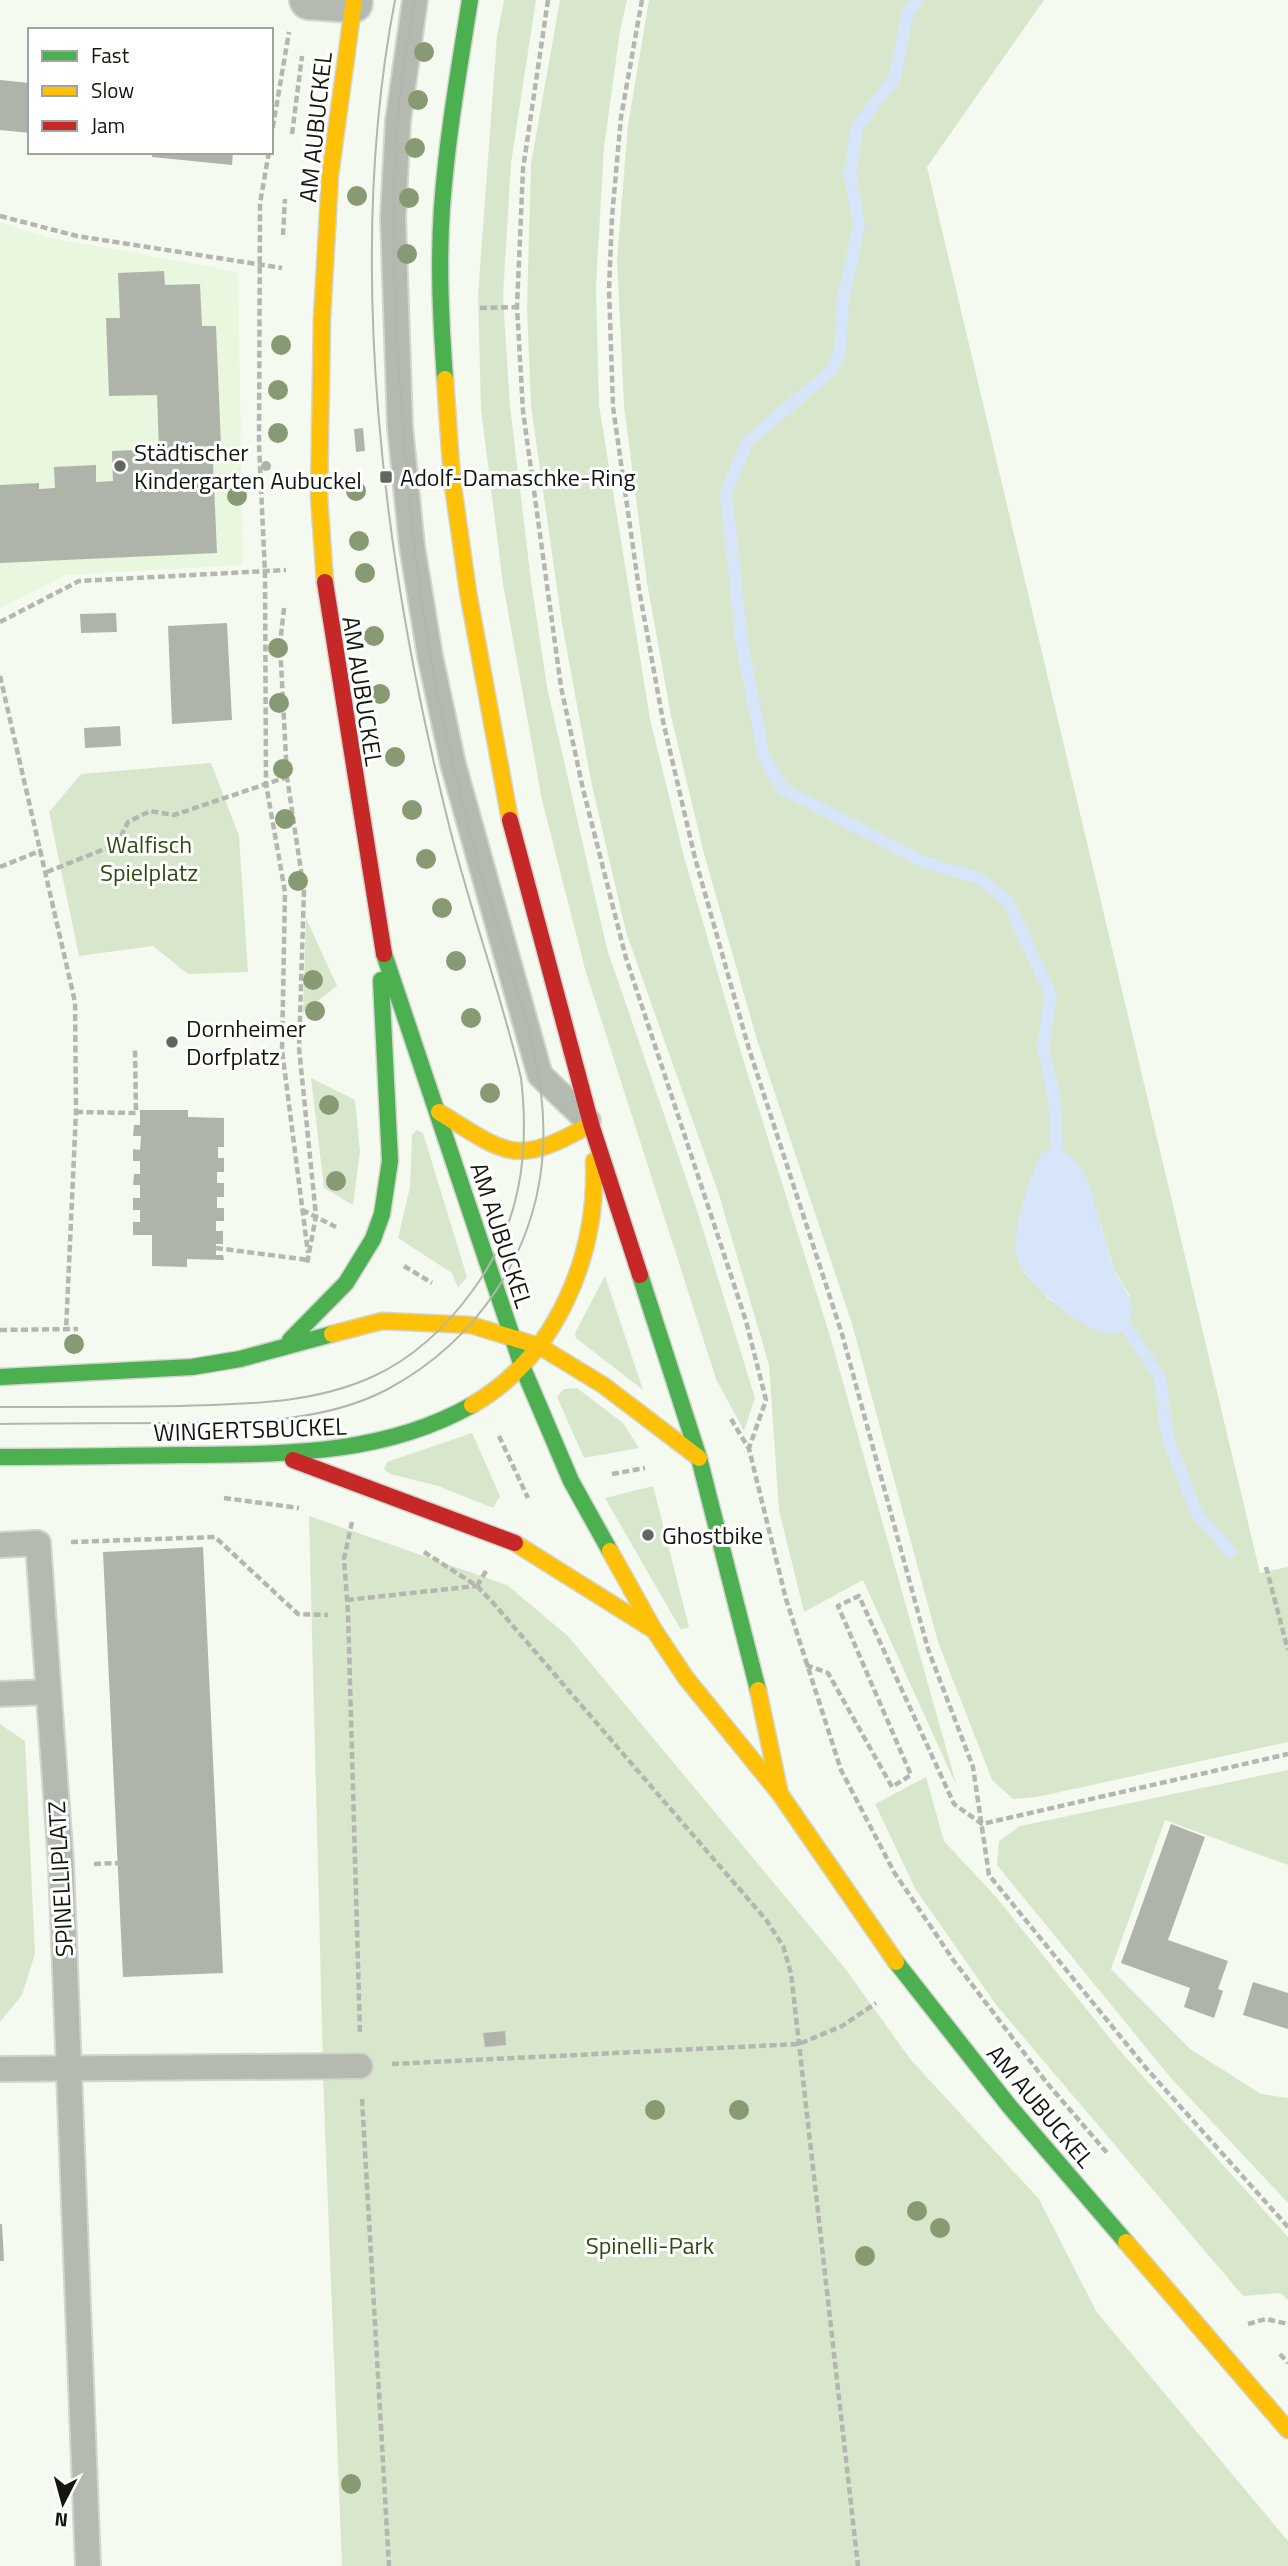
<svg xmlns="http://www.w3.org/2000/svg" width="1288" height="2566" font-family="'Titillium Web',sans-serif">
  <rect width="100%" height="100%" fill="#f5faf0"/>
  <path fill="#e9f7de" d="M0,222L46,237L238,272L243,565L66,575L0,608Z"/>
  <g fill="#d8e7cb" fill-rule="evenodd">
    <path d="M504,0H536L511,163L503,296L510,406L531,581L547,687L607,949L697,1210L755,1398L744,1431L716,1379L585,969L542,800L503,584L481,409L478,296L497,36Z"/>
    <path d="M560,0H627L620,31L604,147L596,286L599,405L650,719L684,857L739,1046L830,1336L957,1787L863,1580L804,1612L779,1510L769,1365L719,1195L626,932L591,781L562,624L531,406L527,307L531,164Z"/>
    <path d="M649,0H1044L927,167L1260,1573L1288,1567V1742L1037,1797L1013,1799L992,1780L938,1642L852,1324L757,1040L703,850L671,716L647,583L624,406L617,259L628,125ZM1100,1223L1114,1269L1129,1295L1131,1317L1078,1321L1048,1298L1024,1272Z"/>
    <path d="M211,763L239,836L248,972L188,974L153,946L79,956L49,812L81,774Z"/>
    <path d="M306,918L337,986L303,1012Z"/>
    <path d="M311,1078L355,1100L360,1152L353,1205L324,1188Z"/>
    <path d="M417,1130L423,1133L467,1277L458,1288L452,1273L398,1238L410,1187L412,1135Z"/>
    <path d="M605,1276L643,1390L576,1338L575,1333Z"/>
    <path d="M577,1388L623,1423L639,1448L584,1458L557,1397L564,1389Z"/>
    <path d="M472,1433L500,1496L493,1508L438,1486L390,1474L384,1469L387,1462Z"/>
    <path d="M653,1486L689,1627L681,1630L605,1498Z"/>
    <path d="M309,1516L507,1585L568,1636L844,1967L911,2060L1039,2199L1096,2311L1288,2541V2566H342L324,2104Z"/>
    <path d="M0,1724L25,1741L35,1954L22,1995L0,2022Z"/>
    <path d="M1288,1770V1865L1165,1820L1111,1969L1190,2049L1261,2094L1288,2098V2203L1170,2077L997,1865L999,1841L1020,1826Z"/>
    <path d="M926,1777L944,1841L996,1897L1121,2052L1288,2237V2300L1280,2293L1243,2296L997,2006L916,1890L875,1804Z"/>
  </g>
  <path fill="#d6e5fa" d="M1056,1149C1091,1162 1092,1197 1101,1228C1106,1241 1109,1256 1114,1269C1121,1285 1136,1300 1130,1319C1115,1367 1025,1283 1017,1258C1010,1236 1031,1171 1043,1151Z"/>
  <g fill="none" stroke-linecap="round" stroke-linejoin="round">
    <g stroke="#d6e5fa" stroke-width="12">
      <path d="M918,0L908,11L895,77L857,127L850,173L859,225L843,300L840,353L831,371L747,442L726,493L742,644L764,757L783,789L923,862L979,878L1007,900L1051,995L1043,1046L1054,1097L1058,1165"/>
      <path d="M1118,1315L1160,1377L1167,1436L1197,1514L1231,1552"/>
    </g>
  </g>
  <g fill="#afb4aa">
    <path d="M0,80L30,83V133L0,130Z"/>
    <path d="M152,152H233L232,165L152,157Z"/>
    <path d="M164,271L165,285L200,284L202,326H216L221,446H206L207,463H213L217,553L0,563V485L39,483V489L55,488L54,467L96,465V482L113,481L112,451L159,449L157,395L109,396L106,318H120L118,273Z"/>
    <path d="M363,428L365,451L356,452L354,429Z"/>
    <circle cx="266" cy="466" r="5"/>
    <path d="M116,613L117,632L81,633L80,614Z"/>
    <path d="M227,623L232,720L172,724L168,626Z"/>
    <path d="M120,726L121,746L85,748L84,728Z"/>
    <path d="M140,1110H188V1117L224,1118V1147H218V1158H224V1172H217V1183H224V1197H217V1208H224V1221H216V1231H223V1244H216V1255H223L224,1260L187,1259V1267L152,1266V1235H133V1222H140V1210H133V1198H140V1185H133L134,1174H140V1161H133V1149L140,1150L141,1136H133L134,1125H140Z"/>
    <path d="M203,1547L223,1973L123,1977L103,1552Z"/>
    <path d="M1171,1824L1205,1837L1168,1940L1228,1961L1218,1989L1223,1991L1214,2018L1184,2007L1190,1988L1121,1963Z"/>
    <path d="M1253,1982L1288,1993V2029L1243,2015Z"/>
    <path d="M505,2031L506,2045L485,2047L483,2033Z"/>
    <path d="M0,2224H2L4,2261H0Z"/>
  </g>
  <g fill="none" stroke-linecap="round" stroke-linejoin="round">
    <g stroke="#d1d5cd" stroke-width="28">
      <g id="lane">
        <path d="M415,0L398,121L393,217L400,427L412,546L430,656L453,764L540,1075L588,1121"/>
        <path d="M0,1545L38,1543L61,1864L88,2566"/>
        <path d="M0,1694L48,1692"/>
        <path d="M0,2069L360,2066"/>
      </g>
    </g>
    <g stroke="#d1d5cd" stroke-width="42">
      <path id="street" d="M309,0L353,3"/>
    </g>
    <g stroke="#d1d5cd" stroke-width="19">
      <g id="fast">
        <path d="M445,379C441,322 438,265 442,207C447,138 459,69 470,0"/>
        <path d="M384,954L522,1366L571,1481L610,1551"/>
        <path d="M640,1275L699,1458L758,1690"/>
        <path d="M290,1340L346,1283L373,1239L382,1214L390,1161L381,980"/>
        <path d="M0,1377L192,1367L240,1359L332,1334"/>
        <path d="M0,1457C62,1457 124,1456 187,1455C285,1454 384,1455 472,1405"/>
        <path d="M896,1962L1010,2107L1126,2242"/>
      </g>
    </g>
    <g stroke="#d1d5cd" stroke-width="19">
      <g id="slow">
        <path d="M445,379L452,479L468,592L510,820"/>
        <path d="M325,582L319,496L322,318L330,176L354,0"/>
        <path d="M439,1112C508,1155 516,1167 591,1124"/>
        <path d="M332,1334L382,1321L471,1325L539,1346L603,1385L699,1458"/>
        <path d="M472,1405C557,1356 598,1255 594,1161"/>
        <path d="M515,1543L652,1629"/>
        <path d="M610,1551L654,1630L686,1678L780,1794L896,1962"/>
        <path d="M758,1690L779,1789"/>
        <path d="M1126,2242L1288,2430"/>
      </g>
    </g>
    <g stroke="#d1d5cd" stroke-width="19">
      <g id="jam">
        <path d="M325,582L384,954"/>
        <path d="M510,820L591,1124L640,1275"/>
        <path d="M293,1460L515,1543"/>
      </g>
    </g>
    <g stroke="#b3b7af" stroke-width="4.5" stroke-dasharray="7 3.5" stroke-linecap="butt">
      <path d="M548,0L523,169L517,307L523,411L561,687L583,789L626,958L746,1321L766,1400L749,1448"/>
      <path d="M642,0L621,117L612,217L609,289L613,407L639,589L663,721L695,858L749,1049L842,1334L928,1649L973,1767L989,1875L1146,2068L1288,2227"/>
      <path d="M292,134L302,56"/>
      <path d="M271,138L289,32"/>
      <path d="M269,152L260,203L259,445L265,573L266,784L285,892L282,1050L308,1253"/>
      <path d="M0,216L77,236L282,268"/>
      <path d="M283,235L285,199"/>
      <path d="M480,308L517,307"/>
      <path d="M284,608L280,644L287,777L304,891L299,1048L316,1216L307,1264"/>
      <path d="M0,622L79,581L286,570"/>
      <path d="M0,676L75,1002L76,1112L66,1330"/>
      <path d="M0,867L42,850"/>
      <path d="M47,872L117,844L128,822L150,811L174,815L287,777"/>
      <path d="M76,1112L136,1113L135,1050"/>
      <path d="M302,1210L336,1227"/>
      <path d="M216,1248L309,1260"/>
      <path d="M404,1266L432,1283"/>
      <path d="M0,1330L78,1329"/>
      <path d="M731,1419L749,1449L786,1599L841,1770L894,1872L954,1961L1047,2083L1108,2154"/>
      <path d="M499,1436L528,1498"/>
      <path d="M612,1474L645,1468"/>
      <path d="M224,1498L299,1508"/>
      <path d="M352,1522L344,1559L348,1612L360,2034"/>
      <path d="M71,1542L215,1537L298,1614L328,1615"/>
      <path d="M424,1552L477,1586L495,1605L767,1921L783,1946L791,1973L858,2566"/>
      <path d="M1266,1567L1288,1650"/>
      <path d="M477,1586L486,1571"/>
      <path d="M347,1600L476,1586"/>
      <path d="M806,1665L828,1673L892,1787L911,1775L838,1606L859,1596L954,1804L982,1824L1288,1754"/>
      <path d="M94,1864L120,1863"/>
      <path d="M392,2064L799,2044L842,2026L876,2003"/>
      <path d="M362,2099L389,2566"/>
      <path d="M1248,2324L1266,2319L1288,2324"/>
      <path d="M1280,2354L1288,2363"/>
    </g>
    <use href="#lane" stroke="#b5bab1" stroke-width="24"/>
    <use href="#street" stroke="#b5bab1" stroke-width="38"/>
    <use href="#fast" stroke="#4caf50" stroke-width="16"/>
    <use href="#slow" stroke="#ffc107" stroke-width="16"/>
    <use href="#jam" stroke="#c62828" stroke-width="16"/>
    <g stroke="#b2b6ae" stroke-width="2">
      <path d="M0,1407C60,1407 121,1407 181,1406C246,1404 314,1404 374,1376C415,1357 447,1326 473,1290C520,1226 530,1155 521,1078C501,994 471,913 450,829C384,570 344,265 395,0"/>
      <path d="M0,1424C59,1423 118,1423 178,1423C247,1422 324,1423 388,1389C477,1341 537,1252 543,1150C548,1065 515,984 490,905C476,860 466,815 454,769C424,648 410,525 401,400C391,267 387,131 415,0"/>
    </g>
  </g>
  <g fill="#889a73">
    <circle cx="424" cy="52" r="10"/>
    <circle cx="418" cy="100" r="10"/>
    <circle cx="415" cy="148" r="10"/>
    <circle cx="357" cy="196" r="10"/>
    <circle cx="409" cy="198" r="10"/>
    <circle cx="407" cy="254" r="10"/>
    <circle cx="281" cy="345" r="10"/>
    <circle cx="278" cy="390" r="10"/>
    <circle cx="278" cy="433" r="10"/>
    <circle cx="356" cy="491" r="10"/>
    <circle cx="237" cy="496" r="10"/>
    <circle cx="359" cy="541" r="10"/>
    <circle cx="365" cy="573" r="10"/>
    <circle cx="374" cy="636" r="10"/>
    <circle cx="278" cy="648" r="10"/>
    <circle cx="380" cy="694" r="10"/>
    <circle cx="279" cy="703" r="10"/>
    <circle cx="395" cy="757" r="10"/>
    <circle cx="283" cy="769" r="10"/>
    <circle cx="412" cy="810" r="10"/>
    <circle cx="285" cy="819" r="10"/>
    <circle cx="426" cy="859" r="10"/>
    <circle cx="298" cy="881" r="10"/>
    <circle cx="442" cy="908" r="10"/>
    <circle cx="456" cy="961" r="10"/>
    <circle cx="313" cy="980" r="10"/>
    <circle cx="315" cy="1011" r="10"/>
    <circle cx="471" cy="1018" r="10"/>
    <circle cx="490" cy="1093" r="10"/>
    <circle cx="329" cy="1105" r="10"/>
    <circle cx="336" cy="1181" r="10"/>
    <circle cx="74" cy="1344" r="10"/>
    <circle cx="655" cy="2110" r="10"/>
    <circle cx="739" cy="2110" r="10"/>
    <circle cx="917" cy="2211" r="10"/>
    <circle cx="940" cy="2228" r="10"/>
    <circle cx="865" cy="2256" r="10"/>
    <circle cx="351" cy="2484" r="10"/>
  </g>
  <g fill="#62675d" stroke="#fff" stroke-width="2.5">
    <circle cx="120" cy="466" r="7"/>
    <rect x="379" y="470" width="14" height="14" rx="3.5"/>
    <circle cx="172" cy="1042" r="7"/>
    <circle cx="648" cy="1535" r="7"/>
  </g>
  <g text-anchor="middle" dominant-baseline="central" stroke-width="6" stroke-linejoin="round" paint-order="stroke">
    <g font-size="24" fill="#13180e" stroke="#fff">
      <text transform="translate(315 127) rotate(-84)">AM AUBUCKEL</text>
      <text transform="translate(363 691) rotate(81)">AM AUBUCKEL</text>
      <text transform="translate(502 1235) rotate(72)">AM AUBUCKEL</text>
      <text transform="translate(250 1429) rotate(-2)">WINGERTSBUCKEL</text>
      <text transform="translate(60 1879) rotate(-93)">SPINELLIPLATZ</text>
      <text transform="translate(1041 2106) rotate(50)">AM AUBUCKEL</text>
    </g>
    <g font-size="24" fill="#13180e" stroke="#fff" text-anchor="start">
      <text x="134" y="452">Städtischer<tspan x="134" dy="28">Kindergarten Aubuckel</tspan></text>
      <text x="400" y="477">Adolf-Damaschke-Ring</text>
      <text x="186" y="1028">Dornheimer<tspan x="186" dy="28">Dorfplatz</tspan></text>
      <text x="662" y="1535">Ghostbike</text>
    </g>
    <g font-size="24" fill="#2f4b0d" stroke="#fff">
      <text x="149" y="844">Walfisch<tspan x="149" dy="28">Spielplatz</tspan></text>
      <text x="650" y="2245">Spinelli-Park</text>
    </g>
  </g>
  <rect x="28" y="28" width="245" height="126" fill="#ffffff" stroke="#a1a39f" stroke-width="2"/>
  <rect x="42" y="51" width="35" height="10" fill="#4caf50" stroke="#a1a39f" stroke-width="2"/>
  <text x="91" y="63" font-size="21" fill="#13180e">Fast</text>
  <rect x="42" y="86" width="35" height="10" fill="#ffc107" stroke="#a1a39f" stroke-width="2"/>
  <text x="91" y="98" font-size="21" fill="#13180e">Slow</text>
  <rect x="42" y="121" width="35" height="10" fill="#c62828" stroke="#a1a39f" stroke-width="2"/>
  <text x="91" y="133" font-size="21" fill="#13180e">Jam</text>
  <g transform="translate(63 2503) rotate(186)" stroke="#ffffff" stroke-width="5" paint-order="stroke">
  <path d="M0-5L12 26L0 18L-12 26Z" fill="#13180e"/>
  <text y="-10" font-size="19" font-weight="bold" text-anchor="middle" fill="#13180e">N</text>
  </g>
</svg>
